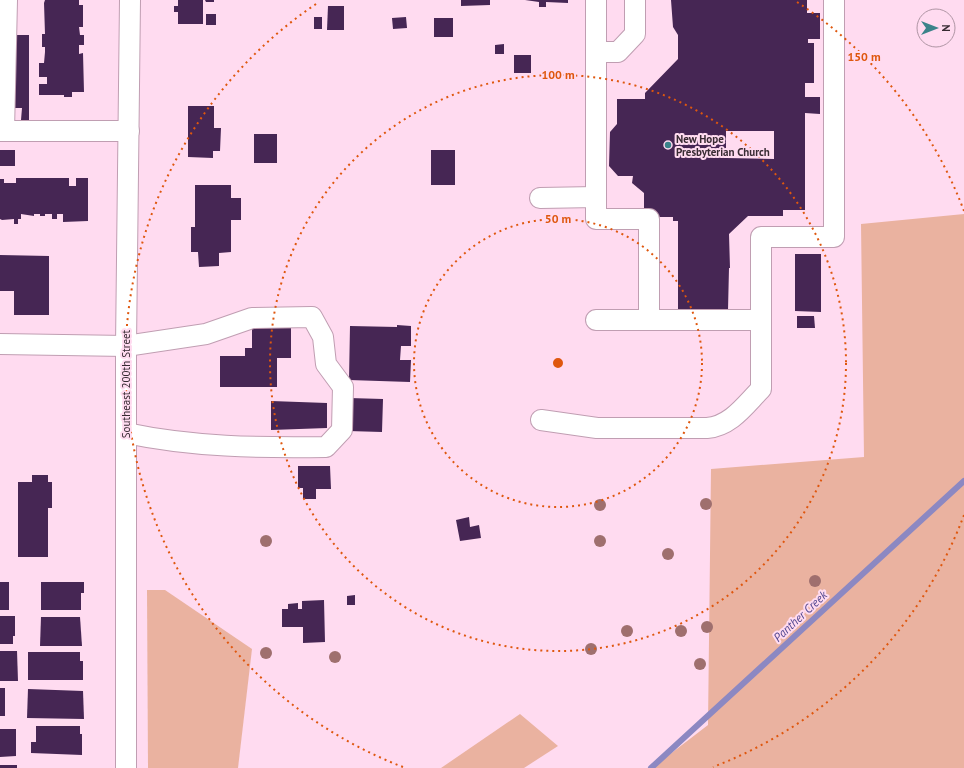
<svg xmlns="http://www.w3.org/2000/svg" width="964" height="768" font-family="'PT Sans',sans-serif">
  <rect width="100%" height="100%" fill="#ffdbf0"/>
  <g fill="#eab2a0">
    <path d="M964,214V768H652L708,725L711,469L864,457L861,224Z"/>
    <path d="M147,590H165L252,649L238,768H148Z"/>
    <path d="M520,714L558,746L524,768H441Z"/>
  </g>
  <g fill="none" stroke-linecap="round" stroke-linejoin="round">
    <path stroke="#8c88c2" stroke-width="6" d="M651,768L964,481"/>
  </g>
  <g fill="#462654" fill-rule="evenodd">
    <path d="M45,0H79V5H83V27H79L80,35H84V45H79V54L83,53L84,92H72V97H64V95H39V84H47V77H39V63H44L45,52V47H42V34H45L44,3Z"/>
    <path d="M178,0H203V24H178V12H174V6H178Z"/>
    <path d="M205,0H214V2H206Z"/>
    <path d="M461,0H490V5L461,6Z"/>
    <path d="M525,0H568V3L546,2V7H539V2Z"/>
    <path d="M671,0H807V13H820V39H808V43H814V83H805V97H820V114L805,113V210H783V216H748L729,234L730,268H729L728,310H678V221H673V217H638V208H644V193L632,183L633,176H618L609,166L610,132L617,124V99H645V93L678,59V35L673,27ZM726,131H774V159L726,158Z"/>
    <path d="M328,6H344V30H327Z"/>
    <rect x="206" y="14" width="10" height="11"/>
    <rect x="314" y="17" width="8" height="12"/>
    <path d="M406,17L407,28L393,29L392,18Z"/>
    <rect x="434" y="18" width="19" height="19"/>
    <path d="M10,35H29V120H21L22,108H10Z"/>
    <path d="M504,44V54H495V45Z"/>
    <rect x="514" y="55" width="17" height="18"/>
    <path d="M188,106H214V128H221L220,151H213V158L188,157Z"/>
    <rect x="254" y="134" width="23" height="29"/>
    <rect x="0" y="150" width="15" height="16"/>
    <rect x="431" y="150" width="24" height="35"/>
    <path d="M16,178H69V186H76V178H88V221L63,222V214H57V219H52V214H45V216H40V214H34V216L21,214V219H18V224H14V219L2,220L0,219V179H4V183H16Z"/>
    <path d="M195,185H231V198H241V220H231V252L219,253V266L199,267L198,252H191V227H195Z"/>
    <path d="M795,254H821V312L795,311Z"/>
    <path d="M0,255L49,256V315H14V291H0Z"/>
    <path d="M797,316H814L815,328H797Z"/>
    <path d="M252,325H291V358H277V387H220V356H245V348H252Z"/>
    <path d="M397,325L411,326V346H401L400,360H411L410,382L349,380L350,326L397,327Z"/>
    <path d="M349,398L383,399L382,432L348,431Z"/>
    <path d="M271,401L327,403V428L271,430Z"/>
    <path d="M298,466H330L331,489H316V499H303V488H298Z"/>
    <path d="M32,475H48V482H52V508H48V557H18V482H32Z"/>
    <path d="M469,517L470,527L479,525L481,538L460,541L456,520Z"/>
    <rect x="0" y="582" width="9" height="28"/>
    <path d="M41,582H84V593H81V610H41Z"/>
    <path d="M355,595V605H347V596Z"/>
    <path d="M324,600L325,642L303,643V627H282V609H288V604L298,603V609H302V601Z"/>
    <path d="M0,616H15V636H13V644H0Z"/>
    <path d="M41,617H80L82,646H40Z"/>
    <path d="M0,651H17L18,681H0Z"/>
    <path d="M28,652H80V661H83V680H28Z"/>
    <rect x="0" y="688" width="5" height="28"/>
    <path d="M28,689L83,691L84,719L27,718Z"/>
    <path d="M36,726H80V734H82V755L31,753V742H36Z"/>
    <path d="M0,729H16V756L0,757Z"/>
    <rect x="0" y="765" width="17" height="3"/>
  </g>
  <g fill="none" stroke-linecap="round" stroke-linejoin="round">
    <g stroke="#c09eb2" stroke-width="22">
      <g id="minor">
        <path d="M596,0V197"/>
        <path d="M596,52H618L635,34V0"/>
        <path d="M0,131H129"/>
        <path d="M4,131L7,0"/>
        <path d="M540,198L596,197V219H649V320"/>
        <path d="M596,320H761V237H834V0"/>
        <path d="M0,344L126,346L206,334L252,318L312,317L323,337L326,364L343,387L342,430L326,447C259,448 192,447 126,433"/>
        <path d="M541,420L597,428H707C731,426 745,405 761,389V320"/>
        <path d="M126,768V346L130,0"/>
      </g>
    </g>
    <use href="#minor" stroke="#fff" stroke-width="20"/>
  </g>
  <g fill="#9f6f6e">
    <circle cx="706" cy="504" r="6"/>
    <circle cx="600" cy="505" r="6"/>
    <circle cx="266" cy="541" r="6"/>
    <circle cx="600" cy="541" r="6"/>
    <circle cx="668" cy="554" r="6"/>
    <circle cx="815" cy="581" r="6"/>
    <circle cx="707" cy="627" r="6"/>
    <circle cx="627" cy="631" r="6"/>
    <circle cx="681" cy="631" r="6"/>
    <circle cx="591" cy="649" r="6"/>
    <circle cx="266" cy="653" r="6"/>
    <circle cx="335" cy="657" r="6"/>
    <circle cx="700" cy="664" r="6"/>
  </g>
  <g fill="none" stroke="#df570e" stroke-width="2" stroke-dasharray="2 4">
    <circle cx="558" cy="363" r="144"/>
    <circle cx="558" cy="363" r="288"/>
    <path d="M964 515A433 433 0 0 1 713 767M403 767A433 433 0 0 1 319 2M797 2A433 433 0 0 1 964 211"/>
  </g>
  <circle fill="#3b838a" stroke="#ffdbf0" stroke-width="1.5" cx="668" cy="145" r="4"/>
  <g text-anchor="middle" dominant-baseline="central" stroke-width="4" stroke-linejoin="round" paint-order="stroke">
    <g font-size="11" font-weight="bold" fill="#382b33" stroke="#ffdbf0" text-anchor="start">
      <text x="676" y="139">New Hope<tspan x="676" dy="13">Presbyterian Church</tspan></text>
    </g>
    <g font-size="11" fill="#382b33" stroke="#ffdbf0">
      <text transform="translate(126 384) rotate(-90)">Southeast 200th Street</text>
    </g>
    <g font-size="12" font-style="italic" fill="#50468f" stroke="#ffdbf0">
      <text transform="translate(800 616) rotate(-43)">Panther Creek</text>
    </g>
  </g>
  <circle cx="558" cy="363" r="6" fill="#df570e" stroke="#ffdbf0" stroke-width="2"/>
  <g font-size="12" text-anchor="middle" font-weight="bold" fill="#df570e" stroke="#ffdbf0" stroke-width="4" stroke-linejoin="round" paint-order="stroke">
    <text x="864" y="61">150 m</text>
    <text x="558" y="79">100 m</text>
    <text x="558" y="223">50 m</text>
  </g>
  <g transform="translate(936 28) rotate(90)"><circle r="19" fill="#ffdbf0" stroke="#af95a4"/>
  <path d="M0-3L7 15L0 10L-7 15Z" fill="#3b838a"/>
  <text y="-6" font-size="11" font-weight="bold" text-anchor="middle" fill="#382b33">N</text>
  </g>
</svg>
